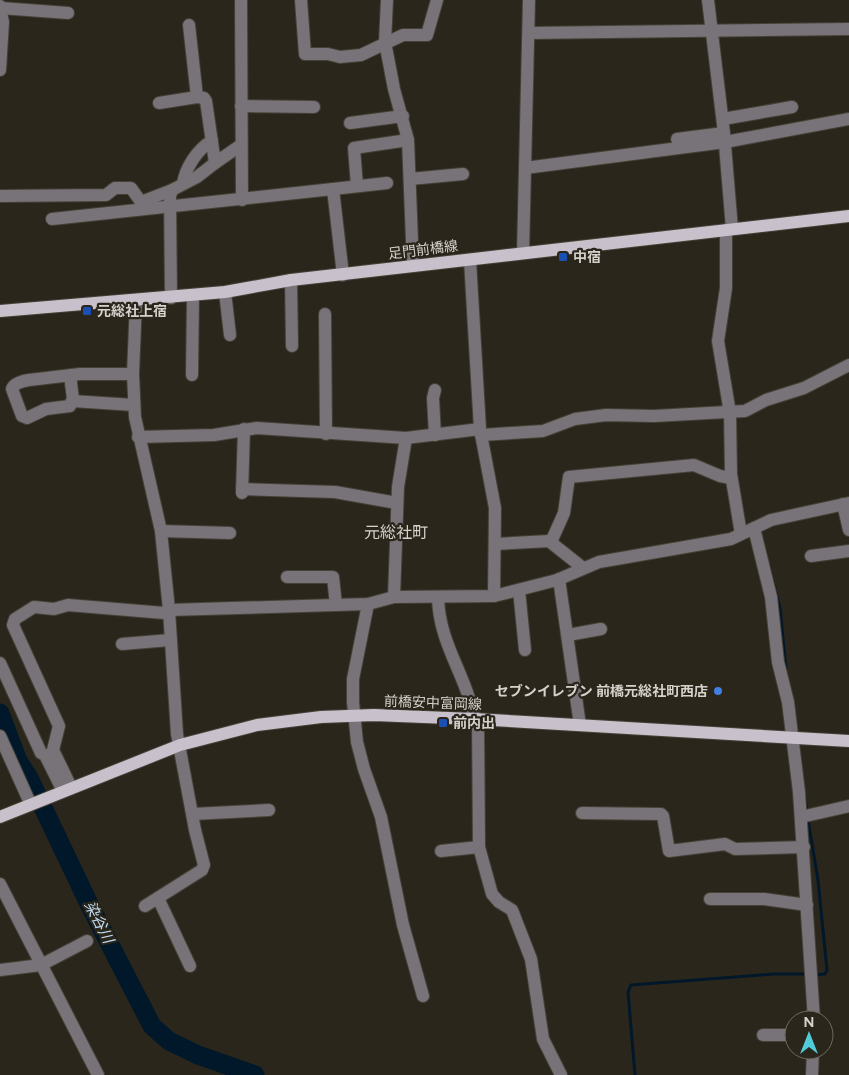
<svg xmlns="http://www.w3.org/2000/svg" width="849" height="1075" font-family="Figtree,'Noto Sans JP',sans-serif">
  <rect width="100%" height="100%" fill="#2b261b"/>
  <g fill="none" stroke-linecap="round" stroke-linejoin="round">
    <g stroke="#01182a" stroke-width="3">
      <path d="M769,566L780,608L786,670"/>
      <path d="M805,797L807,814"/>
      <path d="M808,820L818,880L827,970L825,974L815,975"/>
      <path d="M635,1075L628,992L631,985L774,974H809"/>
    </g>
    <path stroke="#01182a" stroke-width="19" d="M0,713L18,761L29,778L90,906L152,1026L169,1041L198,1055L255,1075"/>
    <g stroke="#464137" stroke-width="14">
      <g id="minor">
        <path d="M241,0L242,200"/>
        <path d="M301,0L305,54H328L340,57L361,55L403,35H427L437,0"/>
        <path d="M387,0L385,42L394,89L408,140L413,266"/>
        <path d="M708,0L724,133L732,229"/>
        <path d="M0,6L3,22L0,70"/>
        <path d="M1,8L68,13"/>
        <path d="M529,33L849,29"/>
        <path d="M159,103L197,97"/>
        <path d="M241,106L314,107"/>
        <path d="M723,119L792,107"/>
        <path d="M350,123L403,116"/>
        <path d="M677,139L724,133"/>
        <path d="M215,163L241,145"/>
        <path d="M525,168L725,142L849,119"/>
        <path d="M410,179L463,174"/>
        <path d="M183,184C185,169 197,149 212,141"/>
        <path d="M357,186L354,148L408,140"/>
        <path d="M333,189L387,183"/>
        <path d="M0,196L106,195L115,188H131L141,202L142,208"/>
        <path d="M141,202L172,190"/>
        <path d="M52,219L333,189L343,275"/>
        <path d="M726,230V288L718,341L730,413L731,474L741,534"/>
        <path d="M523,253L529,0"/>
        <path d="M470,260L480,429L495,508L494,596"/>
        <path d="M291,280L292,346"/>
        <path d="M225,292L230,335"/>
        <path d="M171,298L170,196L172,190L197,177L215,163L206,101L204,98L197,97L189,25"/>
        <path d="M136,301L133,374L135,417L161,531L169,610L177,734L195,830L204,865L202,870L145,906"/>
        <path d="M325,314L326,434"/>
        <path d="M70,375L73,399L70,406L46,409L27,418L22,416L12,389C14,383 23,381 29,380L80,374H133"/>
        <path d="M192,375L193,296"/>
        <path d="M435,390L433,398L435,435"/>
        <path d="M72,401L134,405"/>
        <path d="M481,435L543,431L575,419L606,415L654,416L745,411L766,400L804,388L849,365"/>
        <path d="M138,437L214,435L257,428L406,438L480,429"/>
        <path d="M242,489L335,492L397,503"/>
        <path d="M242,493L244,429"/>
        <path d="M843,504L849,530"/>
        <path d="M754,528L771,597L778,662L788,702L799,792L814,1020"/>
        <path d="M161,531L230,533"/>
        <path d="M551,542L564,513L569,477L694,465L720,476L731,478"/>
        <path d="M495,544L549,541L583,568"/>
        <path d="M811,556L849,551"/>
        <path d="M287,577H333L336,605"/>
        <path d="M559,579L580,725"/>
        <path d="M519,590L525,650"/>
        <path d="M394,597L398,487L406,438"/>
        <path d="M438,597C439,645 467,675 474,719"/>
        <path d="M368,604L353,679V702L357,742L364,769L381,817L403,925L423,996"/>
        <path d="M568,635L601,629"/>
        <path d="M122,644L170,640"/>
        <path d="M0,663L41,753L45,755L63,791"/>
        <path d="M478,719L479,847L492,894L499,902L512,910L531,959L543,1039L561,1075"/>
        <path d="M0,736L30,803"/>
        <path d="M71,787L53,750L59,726L13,625L15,619L34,607L54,609L68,605L164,613L169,610L368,604L394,597L494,596L557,580L599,562L731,539L771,520L849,503"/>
        <path d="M582,813L661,814L663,816L669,851L725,844L735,849L804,847"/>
        <path d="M193,814L269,810"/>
        <path d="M801,817L849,806"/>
        <path d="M441,851L479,847"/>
        <path d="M0,884L98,1075"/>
        <path d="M158,898L190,966"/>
        <path d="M710,899H764L807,905"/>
        <path d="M0,970L41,965L87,941"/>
        <path d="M763,1035H794"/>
        <path d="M812,1075L813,1050"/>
      </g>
    </g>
    <g stroke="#464137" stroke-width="14">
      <g id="major">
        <path d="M0,311L225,292L291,280L849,216"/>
        <path d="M0,817L180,745L257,725L321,717L374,715L474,719L849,741"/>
      </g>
    </g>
    <use href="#minor" stroke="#777378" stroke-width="12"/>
    <use href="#major" stroke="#c8c1cc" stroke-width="12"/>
  </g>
  <g fill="#1a4fb4" stroke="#2b261b" stroke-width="2">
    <rect x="558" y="252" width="10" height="10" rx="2.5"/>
    <rect x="82" y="306" width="10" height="10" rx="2.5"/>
    <rect x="438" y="718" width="10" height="10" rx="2.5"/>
  </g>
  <circle fill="#3f7fe0" stroke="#2b261b" stroke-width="2" cx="718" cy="691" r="5"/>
  <g text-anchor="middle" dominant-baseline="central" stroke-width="4.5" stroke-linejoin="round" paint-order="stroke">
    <g font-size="14" fill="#d5d1cb" stroke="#2b261b">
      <text transform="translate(423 250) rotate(-7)">足門前橋線</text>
      <text transform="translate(433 703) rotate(2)">前橋安中富岡線</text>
    </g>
    <g font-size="14" font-weight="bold" fill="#d5d1cb" stroke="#2b261b" text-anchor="start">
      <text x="573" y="257">中宿</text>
      <text x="97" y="311">元総社上宿</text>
      <text x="708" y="691" text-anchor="end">セブンイレブン 前橋元総社町西店</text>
      <text x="453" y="723">前内出</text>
    </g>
    <g font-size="15" font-style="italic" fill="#c3dff6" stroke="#2b261b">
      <text transform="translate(99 922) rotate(63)">染谷川</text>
    </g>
    <g font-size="16" fill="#d5d1cb" stroke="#2b261b">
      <text x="396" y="532">元総社町</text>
    </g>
  </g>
  <g transform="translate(809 1035)"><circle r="24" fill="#2b261b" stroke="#6f6a61"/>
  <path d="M0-4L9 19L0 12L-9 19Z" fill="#52cbd9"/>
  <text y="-8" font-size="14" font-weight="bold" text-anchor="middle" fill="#d5d1cb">N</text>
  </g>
</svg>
